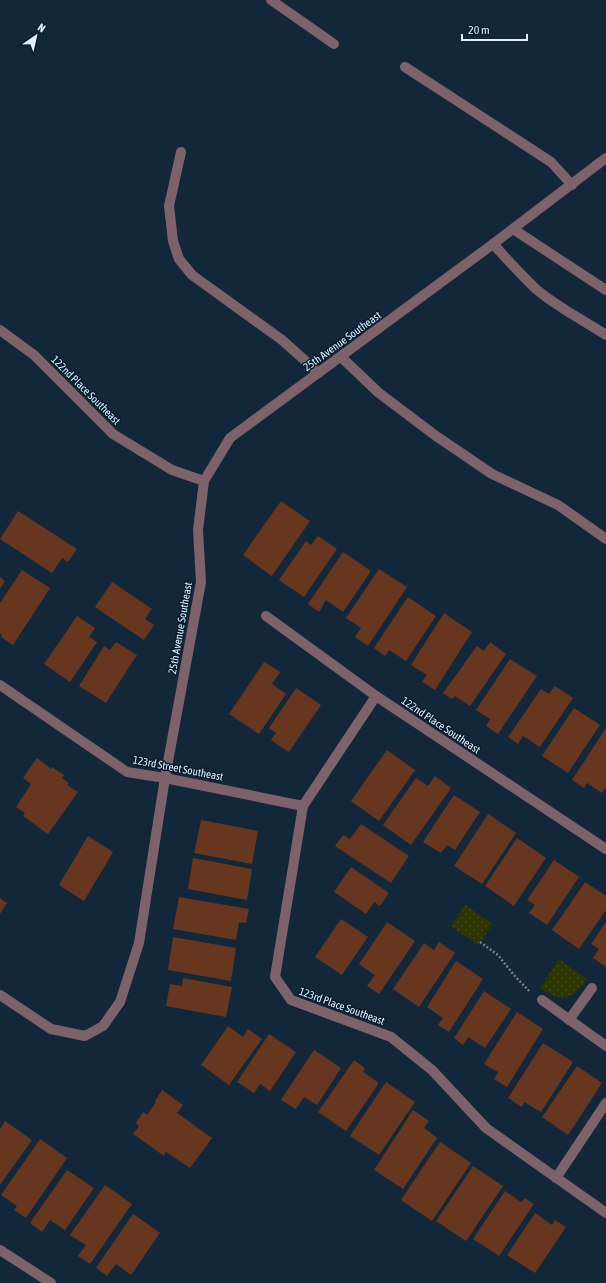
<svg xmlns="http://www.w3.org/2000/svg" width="606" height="1283" font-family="'Asap Condensed',sans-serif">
  <defs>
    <pattern id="grass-dots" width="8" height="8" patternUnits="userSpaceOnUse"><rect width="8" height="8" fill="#2c3500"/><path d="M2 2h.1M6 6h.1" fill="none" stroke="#40491a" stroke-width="1.8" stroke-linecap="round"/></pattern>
  </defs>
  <rect width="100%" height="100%" fill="#13273b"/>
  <g fill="url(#grass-dots)">
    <path d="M465,905L493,924L478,945L451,926Z"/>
    <path d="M559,959L587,979C581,989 570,1001 557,997C551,996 545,991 540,988Z"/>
  </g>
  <g fill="#66361e">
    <path d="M281,501L310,521L272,576L243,555Z"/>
    <path d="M18,511L77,549L68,562L62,558L52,573L0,539Z"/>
    <path d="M318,536L337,549L304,597L279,580L306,541L311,545Z"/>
    <path d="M343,552L371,571L343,612L326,600L319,612L308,604Z"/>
    <path d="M379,569L407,587L368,646L355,637L361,628L346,618Z"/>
    <path d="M22,570L50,588L13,645L1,637L2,635L0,633V603Z"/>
    <path d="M0,577L5,581L0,589Z"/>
    <path d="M112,582L152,609L145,619L154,625L144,640L95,607Z"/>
    <path d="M408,597L436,616L406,661L389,650L385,656L374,648Z"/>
    <path d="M444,613L472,632L435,690L422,682L427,675L411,665Z"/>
    <path d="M77,616L95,628L89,637L97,642L70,682L44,664Z"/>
    <path d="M116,642L137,655L106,703L79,686L104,646L110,650Z"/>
    <path d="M490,642L506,654L470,706L455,696L452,699L443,693L477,646L484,651Z"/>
    <path d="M510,659L537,676L498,734L486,726L490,719L476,710Z"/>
    <path d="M264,662L280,672L272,684L286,694L259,734L229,714Z"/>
    <path d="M555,686L573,698L540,747L523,736L518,744L508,737L541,689L549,694Z"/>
    <path d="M296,688L321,705L289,752L271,740L276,733L269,728Z"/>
    <path d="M574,708L600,725L568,773L542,756Z"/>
    <path d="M606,728V787L602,793L587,783L584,788L572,780Z"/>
    <path d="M387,750L415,770L379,821L351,801Z"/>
    <path d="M37,758L51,769L52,767L64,775L62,778L69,783L67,785L78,792L48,834L23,816L25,813L16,807L31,784L23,778Z"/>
    <path d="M435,776L451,788L411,845L383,825L416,778L428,786Z"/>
    <path d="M454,795L480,812L455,850L447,845L441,853L423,842Z"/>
    <path d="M488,814L516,833L482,884L454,866Z"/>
    <path d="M201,820L258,831L252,864L194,853Z"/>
    <path d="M361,824L409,856L391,883L335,846L343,835L350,839Z"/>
    <path d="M88,836L113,852L84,901L59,885Z"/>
    <path d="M517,838L546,858L514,906L485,886Z"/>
    <path d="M193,858L252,869L247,900L188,889Z"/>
    <path d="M554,860L579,877L547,925L529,913L535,905L527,900Z"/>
    <path d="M351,867L389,893L380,906L374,902L366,914L334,892Z"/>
    <path d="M585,882L606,896V910L579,949L552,930Z"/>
    <path d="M179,897L249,909L246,923L239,922L236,940L173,929Z"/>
    <path d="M0,898L7,903L0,914Z"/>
    <path d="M341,919L368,937L342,975L315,957Z"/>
    <path d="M387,922L415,941L379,994L367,986L375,975L359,964Z"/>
    <path d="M606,922V967L593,958L599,949L591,944Z"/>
    <path d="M173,937L236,948L231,981L168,970Z"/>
    <path d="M439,942L455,953L419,1007L393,989L424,943L434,950Z"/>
    <path d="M456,961L483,979L449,1032L438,1025L443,1018L427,1007Z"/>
    <path d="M183,978L232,987L226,1017L166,1006L170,984L182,986Z"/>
    <path d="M484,991L511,1009L485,1048L468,1037L463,1045L454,1038Z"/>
    <path d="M517,1012L543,1029L507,1087L494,1079L498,1072L484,1064Z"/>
    <path d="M228,1026L243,1037L248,1029L262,1039L229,1085L201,1065Z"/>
    <path d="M269,1034L296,1052L270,1091L260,1084L254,1093L237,1082Z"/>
    <path d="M543,1043L573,1062L541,1112L524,1102L522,1107L508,1098Z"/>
    <path d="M314,1050L341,1068L317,1105L304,1097L296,1109L281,1100Z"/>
    <path d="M354,1060L365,1068L363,1072L379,1083L346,1131L318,1112Z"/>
    <path d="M577,1066L602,1083L568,1135L542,1117Z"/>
    <path d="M386,1082L415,1102L379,1155L350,1136Z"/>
    <path d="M162,1090L183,1105L177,1113L212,1138L190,1168L166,1152L164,1156L133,1134L139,1126L136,1123L143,1112L147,1115L156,1102L155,1101Z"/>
    <path d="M413,1110L429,1121L424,1128L437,1138L403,1189L374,1170Z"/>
    <path d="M5,1121L32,1140L0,1185V1129Z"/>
    <path d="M40,1139L67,1158L26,1218L14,1210L17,1206L1,1195Z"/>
    <path d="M440,1142L471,1163L432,1221L401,1200Z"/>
    <path d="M473,1166L503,1186L466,1241L436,1221Z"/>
    <path d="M67,1170L94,1188L65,1230L50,1220L42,1232L30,1223Z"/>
    <path d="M105,1185L132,1204L90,1264L78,1256L86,1245L70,1235Z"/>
    <path d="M505,1191L521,1202L525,1198L534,1204L499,1256L473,1239Z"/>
    <path d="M535,1213L552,1225L555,1220L566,1227L535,1273L507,1255Z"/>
    <path d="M133,1214L160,1233L131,1275L116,1264L107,1276L96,1268Z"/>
  </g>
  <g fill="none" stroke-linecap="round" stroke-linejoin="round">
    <path stroke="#708091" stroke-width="2.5" stroke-dasharray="2 2" stroke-linecap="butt" d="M480,942L498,955L513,974L529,991"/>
    <g stroke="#7d6369" stroke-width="10">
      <path d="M405,67L551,162L572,185"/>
      <path d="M181,152L169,206L173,241L179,259L192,275L282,340L319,373"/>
      <path d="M513,229L606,290"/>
      <path d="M542,1000L606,1046"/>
      <path d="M569,1020L592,988"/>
      <path d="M556,1178L606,1103"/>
    </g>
    <g stroke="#7d6369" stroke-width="10">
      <path d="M271,0L334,44"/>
      <path d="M493,244C507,259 521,275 536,289C557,307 583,320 606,335"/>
      <path d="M0,330L34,355L113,434L172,470L204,481"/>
      <path d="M341,357L379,393L436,436L492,474L558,505L606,539"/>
      <path d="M266,616L376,696L606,849"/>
      <path d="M0,685L127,772L165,778L303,806"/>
      <path d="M376,696L303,806L275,977L291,1000L391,1037L432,1070L486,1128L606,1213"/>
      <path d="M0,995L51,1029L85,1036L103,1026L120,1002L139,943L165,778L201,582L198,530L204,481L230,438L493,244L606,158"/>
      <path d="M0,1250L51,1283"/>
    </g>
  </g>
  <g text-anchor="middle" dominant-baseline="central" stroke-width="3" stroke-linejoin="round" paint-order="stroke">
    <g font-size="11" fill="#e4f0fe" stroke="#091d31">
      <text transform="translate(342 341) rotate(-36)">25th Avenue Southeast</text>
      <text transform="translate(86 390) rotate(45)">122nd Place Southeast</text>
      <text transform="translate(180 628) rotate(-80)">25th Avenue Southeast</text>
      <text transform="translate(441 725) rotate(34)">122nd Place Southeast</text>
      <text transform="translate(178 768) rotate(11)">123rd Street Southeast</text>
      <text transform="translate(342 1006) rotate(20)">123rd Place Southeast</text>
    </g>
  </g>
  <g transform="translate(36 36) rotate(34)" stroke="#091d31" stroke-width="3" paint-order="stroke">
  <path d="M0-3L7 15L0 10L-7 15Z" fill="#e4f0fe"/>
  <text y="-6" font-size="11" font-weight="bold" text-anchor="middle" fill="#e4f0fe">N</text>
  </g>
  <path d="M462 34v6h65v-6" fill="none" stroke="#e4f0fe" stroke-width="2"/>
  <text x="468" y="34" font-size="12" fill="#e4f0fe" stroke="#091d31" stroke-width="3" paint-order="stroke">20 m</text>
</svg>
